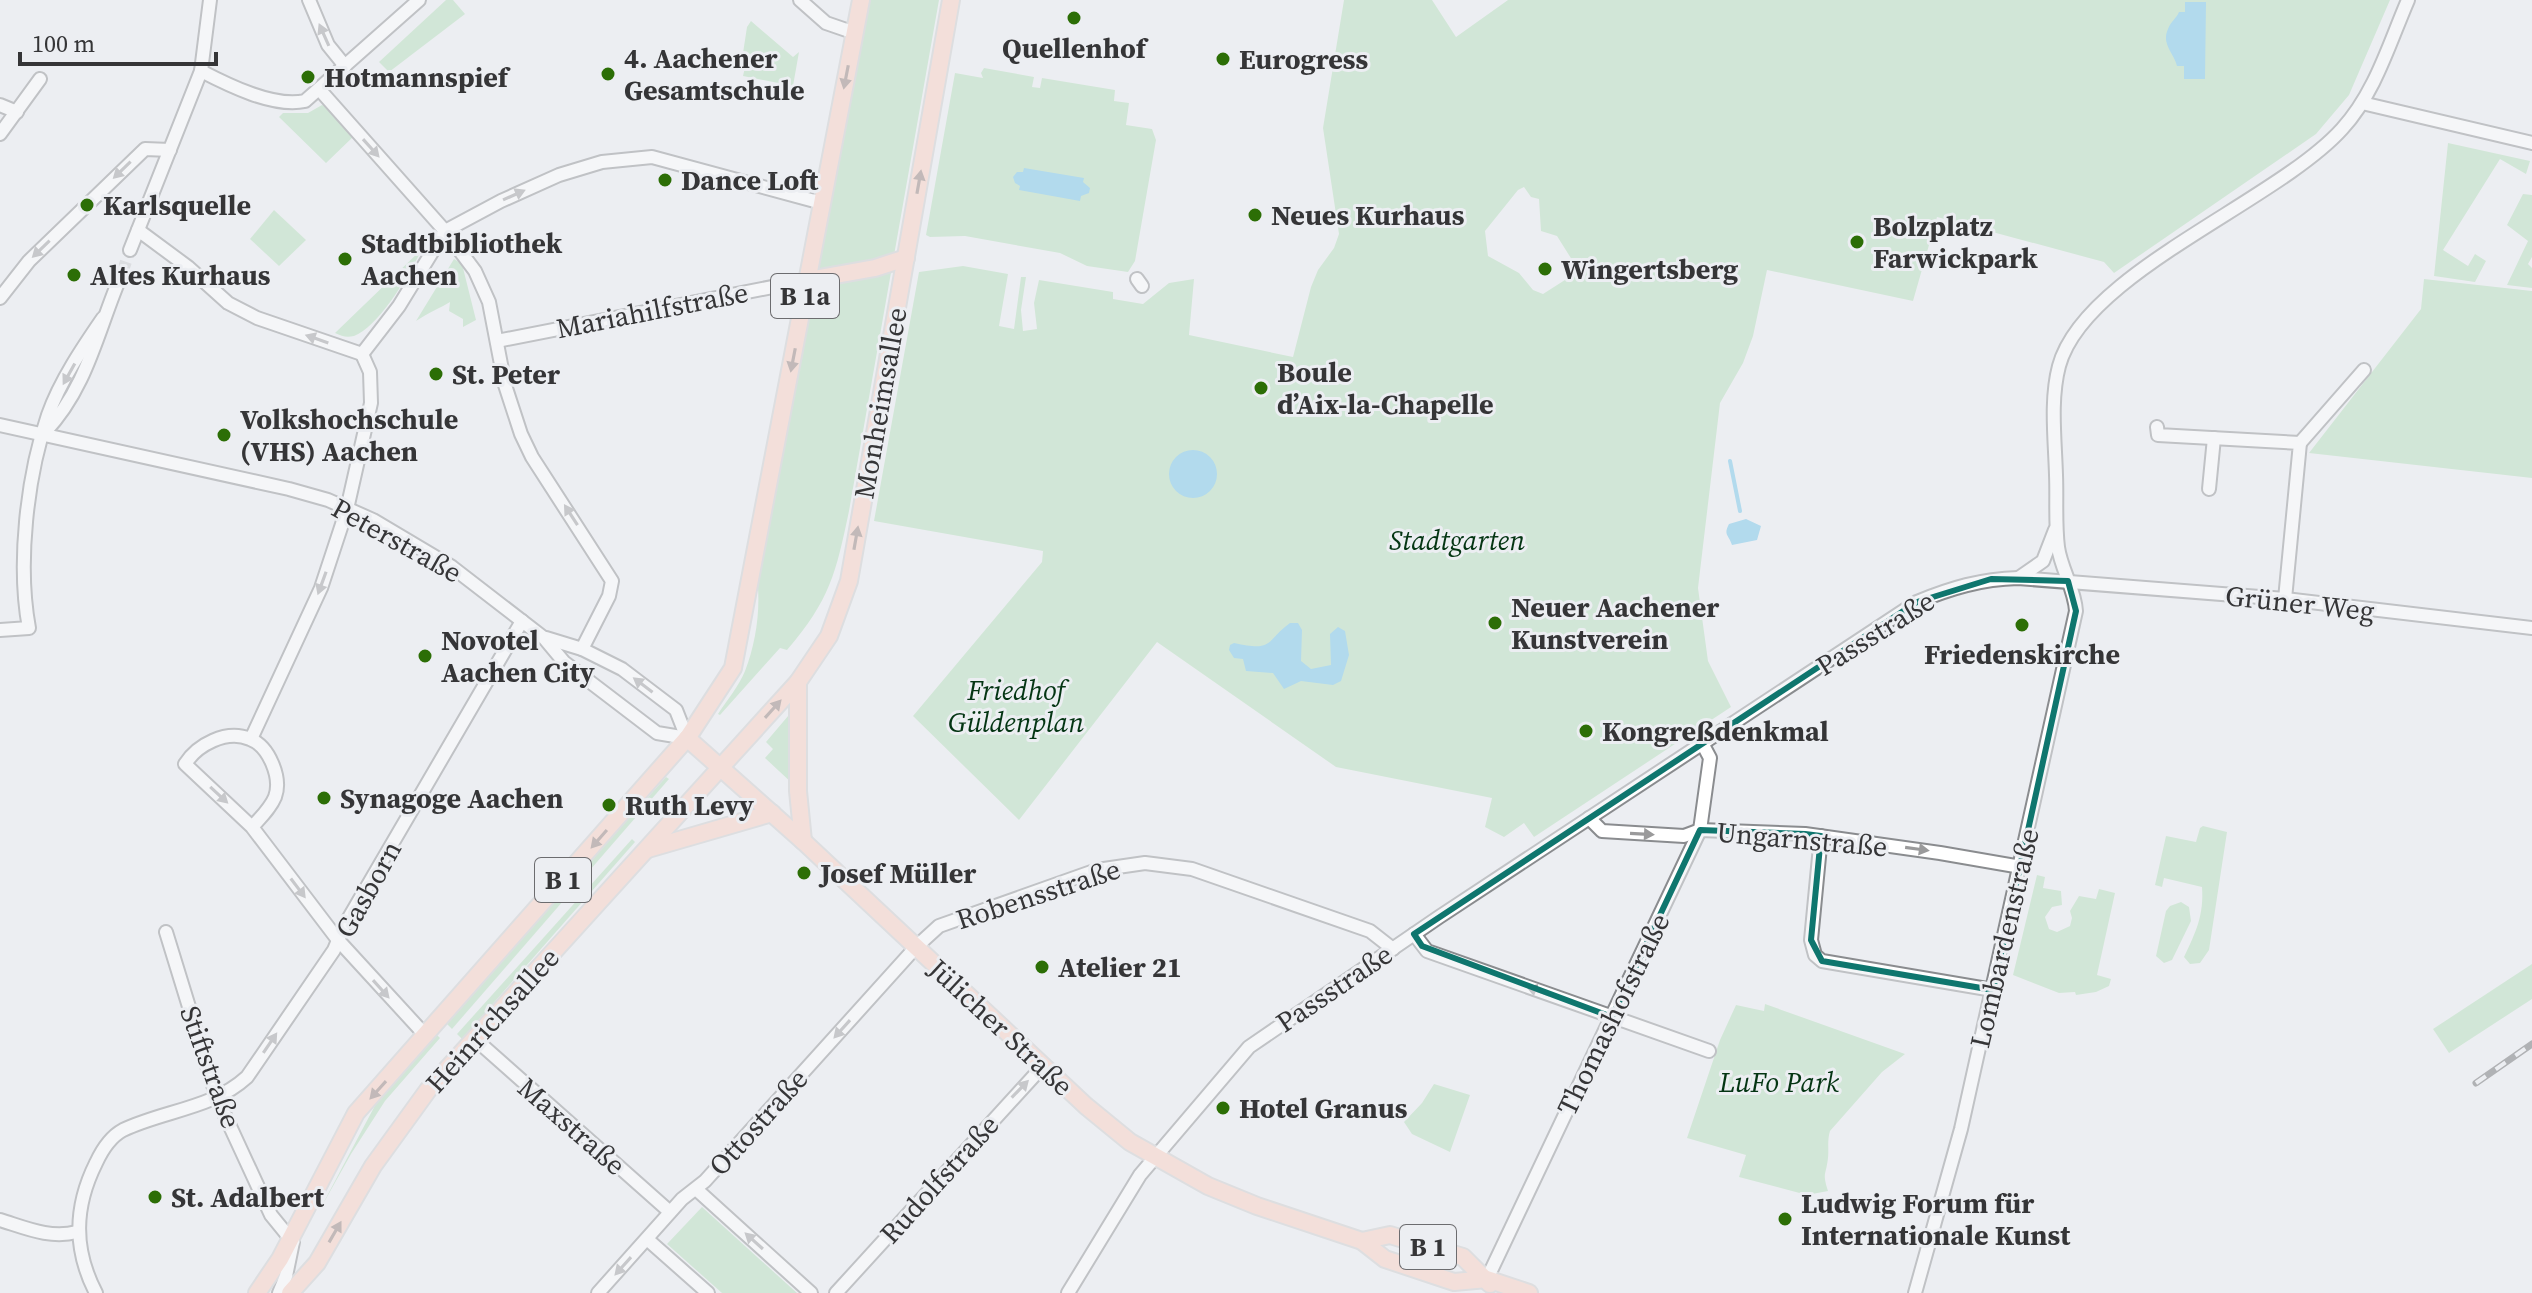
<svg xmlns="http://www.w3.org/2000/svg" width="2532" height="1293" font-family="'Source Serif 4',serif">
  <rect width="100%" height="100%" fill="#eceef2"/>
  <g fill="#b0dcb6" fill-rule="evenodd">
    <path d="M446,0H453L465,14L389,72L379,62Z"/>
    <path d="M866,0H939L849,511C836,573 830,600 787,650L780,648L720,715L718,714C727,700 739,686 745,671C756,643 761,608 757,578Z"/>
    <path d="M1344,0H1432L1456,37L1508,0H2390L2349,95L2316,134L2114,273L2104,262L1937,217L1913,301L1767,270L1753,336L1743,363L1720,403L1698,588L1708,661L1731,707L1534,837L1524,823L1504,837L1485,827L1492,798L1336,767L1157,642L1019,820L913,716L1042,562L1043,551L874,521L919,272L963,266L1008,274L999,326L1014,329L1021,277H1026L1021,310L1023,331L1037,329L1034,303L1039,280L1113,292V299L1143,304L1169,283L1194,279L1189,335L1293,357L1311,287L1318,270L1334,248L1339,234L1323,128ZM1524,187L1531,197L1539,199L1541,231L1557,236L1579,271L1543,294L1533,290L1519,273L1488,256L1485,231L1518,190Z"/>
    <path d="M751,21L793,57L799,52L793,86L743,76L745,67L741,66L747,27Z"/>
    <path d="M984,68L1034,77L1032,87L1040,88L1042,78L1115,90L1114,101L1129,103L1126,125L1152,129L1156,140L1135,261L1128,272L1087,266L1060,253L965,236L930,237L926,235L955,73L983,78L981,73Z"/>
    <path d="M322,105L327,107L354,136L326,163L279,117L283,113H308Z"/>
    <path d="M2448,143L2530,161L2526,174L2500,159L2443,250L2468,266L2475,254L2486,261L2475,282L2434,276Z"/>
    <path d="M2523,194L2532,195V257L2528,264L2532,268V288L2507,285L2528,241L2507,225Z"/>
    <path d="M274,210L306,240L279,266L250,239Z"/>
    <path d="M422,249C411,272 378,328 354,336C346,338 342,336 335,333Z"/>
    <path d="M454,259L462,264L476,320L463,327V319L449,311L450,302C440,308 428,313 416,321Z"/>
    <path d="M2424,279L2532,291V478L2309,453L2421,309Z"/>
    <path d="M794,709V785L765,758L773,749L766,742Z"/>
    <path d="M666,777L669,779L452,1029L445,1022Z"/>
    <path d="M2203,826L2227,832L2209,950L2200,963L2190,964L2184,957C2196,932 2204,915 2202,887L2164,878L2162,887L2155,885L2166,836L2196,842L2200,828Z"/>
    <path d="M632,839L635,842L462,1039L457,1034Z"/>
    <path d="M2037,875L2045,877L2043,888L2061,891L2062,905L2052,907L2045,917L2049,929L2057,932L2070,926L2072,918L2070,911L2079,896L2096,899L2099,889L2115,893L2097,975L2111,979L2109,986L2096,992L2076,995L2075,992L2059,993L2013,975Z"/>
    <path d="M2181,902L2189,907L2191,921L2172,960L2164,963L2156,956L2166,911L2170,906Z"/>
    <path d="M2532,964V999L2449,1053L2433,1029Z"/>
    <path d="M1765,1004L1905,1054L1882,1072L1830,1131C1827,1141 1829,1148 1828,1158C1826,1176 1822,1172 1828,1191L1807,1195L1739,1177L1746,1155L1687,1138L1720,1040L1736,1005L1764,1011Z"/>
    <path d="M435,1033L440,1038L385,1101L351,1154L318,1213L379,1098Z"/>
    <path d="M1434,1084L1470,1095L1450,1152L1412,1134L1404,1122L1422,1103Z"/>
    <path d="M702,1207L797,1293H722L667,1244Z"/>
  </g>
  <g fill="#6ac1e7">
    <path d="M2185,2H2206L2205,79H2184V66H2177C2174,53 2161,44 2168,29C2171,21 2176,19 2179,12H2185Z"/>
    <path d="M1024,168L1084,178L1083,182L1090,188L1089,193L1081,196L1080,201L1019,190L1020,186L1015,183L1013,177L1017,172H1023Z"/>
    <circle cx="1193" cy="474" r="24"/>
    <path d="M1746,519L1761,526L1757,540L1732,545C1729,535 1723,535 1729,524Z"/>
    <path d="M1290,623H1298L1302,630L1301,661L1311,669L1331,665L1330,634L1338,627L1345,631L1349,655L1341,681L1333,685L1301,681L1284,689L1273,673L1246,671L1243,659L1234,658L1229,650L1230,645L1234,643C1275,652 1265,641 1290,623Z"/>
  </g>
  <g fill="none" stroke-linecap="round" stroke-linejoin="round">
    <path stroke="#6ac1e7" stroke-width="4" d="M1730,461L1740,511"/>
    <path stroke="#c7c9cd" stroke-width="12" stroke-dasharray="12 6" stroke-linecap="butt" d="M122,273L130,250"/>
    <g stroke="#8a8c8f" stroke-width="16">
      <g id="minor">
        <path d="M309,0L328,45L345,66"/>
        <path d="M800,0L826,23L855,33"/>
        <path d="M201,71C228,85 274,108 305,101L419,0"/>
        <path d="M319,89L445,231L475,271L489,302L505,385L521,434L532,457L612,581L609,596L582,649"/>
        <path d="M2362,103L2532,143"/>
        <path d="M0,105L17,112"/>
        <path d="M0,134L40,79"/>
        <path d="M138,230L188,267L228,303L257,318L362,354"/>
        <path d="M130,250L201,71L210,0"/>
        <path d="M1137,279L1142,286"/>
        <path d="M0,298L29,261L145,149L170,150"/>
        <path d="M497,341L808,280"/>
        <path d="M362,354L399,306L445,231L501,201L559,175L602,162L652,157L822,203"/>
        <path d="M0,425L289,489L328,500L373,520L452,567L544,638L564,662L657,733L687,738"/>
        <path d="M2157,427L2158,435L2300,443L2285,599"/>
        <path d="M45,432C88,387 98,328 122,273"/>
        <path d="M2300,443L2364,370"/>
        <path d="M2209,489L2214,438"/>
        <path d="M2020,577L2043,561L2055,530"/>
        <path d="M0,630L29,628C17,564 27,476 48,415C60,381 83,347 103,318"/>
        <path d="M546,638L582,649L622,669L676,710L687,738"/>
        <path d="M251,739L321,588L347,509L371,403L370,372L362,354"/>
        <path d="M1589,818L1602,831L1684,836L1700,830L1805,834L1940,853L2021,867"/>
        <path d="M252,827C261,817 270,809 275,797C282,778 269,746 250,739C226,729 197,745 185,764L252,827L338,940L426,1036"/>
        <path d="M1821,836L1811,940L1815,955L1822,961L1993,990"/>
        <path d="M166,932L217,1098L271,1215L293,1242L286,1276L279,1293"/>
        <path d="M1414,934L1427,951L1709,1051"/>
        <path d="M475,1039L670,1212"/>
        <path d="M696,1189L811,1293"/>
        <path d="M0,1220C26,1228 50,1239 77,1232"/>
        <path d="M647,1239L708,1293"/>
        <path d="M1487,1279L1700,830L1710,758L1702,743"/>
        <path d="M96,1293C73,1249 74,1207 96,1163C102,1150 110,1137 123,1130C165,1110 212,1109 247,1077L334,950L343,928L522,621"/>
        <path d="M598,1293L682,1199L705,1181L916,947L939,926L1097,870L1145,863L1192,869L1370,931L1393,949"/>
        <path d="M836,1293L1043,1066"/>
        <path d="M1068,1293L1140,1175L1249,1047L1439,917L1917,602C1951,588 1981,579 2018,578L2285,599L2532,628"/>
        <path d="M1915,1293L1961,1129L2076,611C2075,589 2061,569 2058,547C2055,524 2057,498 2056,475C2055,439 2050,400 2059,366C2084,273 2276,202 2342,129C2375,93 2389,44 2408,0"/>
      </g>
    </g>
    <g stroke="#cacacb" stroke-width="20">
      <g id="major">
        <path d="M808,280L875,268L906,258"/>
        <path d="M798,682V791L803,841"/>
        <path d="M687,738L803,841L1086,1106L1130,1142L1208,1186L1257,1206L1362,1241L1385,1259L1454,1282L1487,1279L1529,1293"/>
        <path d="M648,849L772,813"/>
        <path d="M1362,1241L1390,1235L1463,1257L1490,1284"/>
        <path d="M257,1293L280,1259L356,1113L688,737L733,668L861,0"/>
        <path d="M290,1293L317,1263L373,1166L428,1090L798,682L829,636L849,581L951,0"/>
      </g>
    </g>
    <use href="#minor" stroke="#fff" stroke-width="12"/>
    <use href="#major" stroke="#fbcdbd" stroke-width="16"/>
    <g stroke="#67686a" stroke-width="7">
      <path id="rail" d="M2476,1083L2532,1044"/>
    </g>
    <use href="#rail" stroke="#eceef2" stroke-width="4" stroke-dasharray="12" stroke-linecap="butt"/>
  </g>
  <defs><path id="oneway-solid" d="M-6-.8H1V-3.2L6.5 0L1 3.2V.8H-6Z" transform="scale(2)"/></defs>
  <g fill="#9a9a9b">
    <use href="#oneway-solid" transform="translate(324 35) rotate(-114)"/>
    <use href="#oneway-solid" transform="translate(371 148) rotate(48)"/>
    <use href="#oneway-solid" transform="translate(122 170) rotate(136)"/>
    <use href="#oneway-solid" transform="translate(514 195) rotate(-24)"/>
    <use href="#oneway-solid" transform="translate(41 249) rotate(136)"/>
    <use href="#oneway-solid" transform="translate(317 339) rotate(-161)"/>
    <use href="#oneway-solid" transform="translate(69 374) rotate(119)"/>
    <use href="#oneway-solid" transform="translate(571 515) rotate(-123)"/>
    <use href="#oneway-solid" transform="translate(322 583) rotate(110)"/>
    <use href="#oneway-solid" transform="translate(643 685) rotate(-143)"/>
    <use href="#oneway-solid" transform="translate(219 795) rotate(43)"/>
    <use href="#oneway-solid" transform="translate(1642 834) rotate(3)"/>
    <use href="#oneway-solid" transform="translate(1917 849) rotate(8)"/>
    <use href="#oneway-solid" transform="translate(298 888) rotate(53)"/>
    <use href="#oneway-solid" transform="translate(381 989) rotate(48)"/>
    <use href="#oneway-solid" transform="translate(1538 991) rotate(-160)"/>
    <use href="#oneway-solid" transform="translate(842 1029) rotate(132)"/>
    <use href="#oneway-solid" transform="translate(270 1043) rotate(-56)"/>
    <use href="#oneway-solid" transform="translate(1020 1089) rotate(-46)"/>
    <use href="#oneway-solid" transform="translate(754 1241) rotate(-138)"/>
    <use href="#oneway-solid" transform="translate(623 1266) rotate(132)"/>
  </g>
  <g fill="#8e7973">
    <use href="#oneway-solid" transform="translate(846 77) rotate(101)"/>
    <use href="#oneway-solid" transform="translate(919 182) rotate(-80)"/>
    <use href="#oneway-solid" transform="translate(793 360) rotate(101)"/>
    <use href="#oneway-solid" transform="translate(856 538) rotate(-80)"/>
    <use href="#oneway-solid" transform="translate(773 709) rotate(-48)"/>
    <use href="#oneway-solid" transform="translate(599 839) rotate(131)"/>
    <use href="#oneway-solid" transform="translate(378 1090) rotate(132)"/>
    <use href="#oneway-solid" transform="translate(335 1232) rotate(-60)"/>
  </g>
  <path d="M0 0H2532V1293H0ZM1991,579L2068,581L2076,611L1993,990L1822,961L1811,940L1821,836L1805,834L1700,830L1612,1017L1422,946L1414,934L1917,602Z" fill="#eceef2" fill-opacity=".55" fill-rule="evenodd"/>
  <path fill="none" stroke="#0f766e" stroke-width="6" stroke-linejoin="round" d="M1991,579L2068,581L2076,611L1993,990L1822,961L1811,940L1821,836L1805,834L1700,830L1612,1017L1422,946L1414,934L1917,602Z"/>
  <g fill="#2c6e06" stroke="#eceef2" stroke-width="3">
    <circle cx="1074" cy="18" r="8"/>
    <circle cx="1223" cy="59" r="8"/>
    <circle cx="608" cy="74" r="8"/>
    <circle cx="308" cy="77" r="8"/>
    <circle cx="665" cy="180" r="8"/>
    <circle cx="87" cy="205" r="8"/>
    <circle cx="1255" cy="215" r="8"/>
    <circle cx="1857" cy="242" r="8"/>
    <circle cx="345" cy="259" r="8"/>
    <circle cx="1545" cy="269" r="8"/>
    <circle cx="74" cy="275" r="8"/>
    <circle cx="436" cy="374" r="8"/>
    <circle cx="1261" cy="388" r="8"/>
    <circle cx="224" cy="435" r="8"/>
    <circle cx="1495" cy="623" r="8"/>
    <circle cx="2022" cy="625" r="8"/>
    <circle cx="425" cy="656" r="8"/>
    <circle cx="1586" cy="731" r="8"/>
    <circle cx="324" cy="798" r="8"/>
    <circle cx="609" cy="805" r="8"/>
    <circle cx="804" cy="873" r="8"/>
    <circle cx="1042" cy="967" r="8"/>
    <circle cx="1223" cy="1108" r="8"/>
    <circle cx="155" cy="1197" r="8"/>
    <circle cx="1785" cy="1219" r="8"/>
  </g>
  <g text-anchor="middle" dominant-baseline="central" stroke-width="6" stroke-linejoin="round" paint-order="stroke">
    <g fill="#eceef2" stroke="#6c6c6f" stroke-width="2">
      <rect x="771" y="274" width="68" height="44" rx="6"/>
      <rect x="535" y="858" width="56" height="44" rx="6"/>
      <rect x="1400" y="1225" width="56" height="44" rx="6"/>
    </g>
    <g font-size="26" font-weight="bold" fill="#353537">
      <text x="805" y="296">B 1a</text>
      <text x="563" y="880">B 1</text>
      <text x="1428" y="1247">B 1</text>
    </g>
    <g font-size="28" font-weight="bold" fill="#353537" stroke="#eceef2" text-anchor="start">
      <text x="1074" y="48" text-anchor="middle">Quellenhof</text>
      <text x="624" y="58">4. Aachener<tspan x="624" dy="32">Gesamtschule</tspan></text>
      <text x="1239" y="59">Eurogress</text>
      <text x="324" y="77">Hotmannspief</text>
      <text x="681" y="180">Dance Loft</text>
      <text x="103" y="205">Karlsquelle</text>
      <text x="1271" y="215">Neues Kurhaus</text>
      <text x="1873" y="226">Bolzplatz<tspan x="1873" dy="32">Farwickpark</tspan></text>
      <text x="361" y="243">Stadtbibliothek<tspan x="361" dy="32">Aachen</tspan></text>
      <text x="1561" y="269">Wingertsberg</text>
      <text x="90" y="275">Altes Kurhaus</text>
      <text x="1277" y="372">Boule<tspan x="1277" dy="32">d’Aix-la-Chapelle</tspan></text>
      <text x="452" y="374">St. Peter</text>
      <text x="240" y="419">Volkshochschule<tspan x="240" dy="32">(VHS) Aachen</tspan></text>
      <text x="1511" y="607">Neuer Aachener<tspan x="1511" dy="32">Kunstverein</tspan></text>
      <text x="441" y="640">Novotel<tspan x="441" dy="32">Aachen City</tspan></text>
      <text x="2022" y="654" text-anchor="middle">Friedenskirche</text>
      <text x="1602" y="731">Kongreßdenkmal</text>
      <text x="340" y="798">Synagoge Aachen</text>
      <text x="625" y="805">Ruth Levy</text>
      <text x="820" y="873">Josef Müller</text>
      <text x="1058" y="967">Atelier 21</text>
      <text x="1239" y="1108">Hotel Granus</text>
      <text x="171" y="1197">St. Adalbert</text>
      <text x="1801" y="1203">Ludwig Forum für<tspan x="1801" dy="32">Internationale Kunst</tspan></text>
    </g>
    <g font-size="28" fill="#353537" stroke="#eceef2">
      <text transform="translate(652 310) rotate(-11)">Mariahilfstraße</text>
      <text transform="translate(880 403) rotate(-80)">Monheimsallee</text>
      <text transform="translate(397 540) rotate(29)">Peterstraße</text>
      <text transform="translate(2300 603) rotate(6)">Grüner Weg</text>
      <text transform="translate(1875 633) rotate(-32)">Passstraße</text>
      <text transform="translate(1802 839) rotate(5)">Ungarnstraße</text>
      <text transform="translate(368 889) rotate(-61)">Gasborn</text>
      <text transform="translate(1038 894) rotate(-18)">Robensstraße</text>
      <text transform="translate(2004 938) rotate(-77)">Lombardenstraße</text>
      <text transform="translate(1334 988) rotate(-34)">Passstraße</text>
      <text transform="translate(1613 1014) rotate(-64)">Thomashofstraße</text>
      <text transform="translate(492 1020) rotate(-48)">Heinrichsallee</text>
      <text transform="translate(1001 1027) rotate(43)">Jülicher Straße</text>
      <text transform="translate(211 1067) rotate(70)">Stiftstraße</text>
      <text transform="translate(758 1122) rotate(-48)">Ottostraße</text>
      <text transform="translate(572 1126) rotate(41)">Maxstraße</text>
      <text transform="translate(939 1179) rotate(-48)">Rudolfstraße</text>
    </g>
    <g font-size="28" font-style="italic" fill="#043513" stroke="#eceef2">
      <text x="1457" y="540">Stadtgarten</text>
      <text x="1016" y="690">Friedhof<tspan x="1016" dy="32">Güldenplan</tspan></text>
      <text x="1779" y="1082">LuFo Park</text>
    </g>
  </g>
  <path d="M20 52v12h196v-12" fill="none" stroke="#353537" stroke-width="4"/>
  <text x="32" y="52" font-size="24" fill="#353537" stroke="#eceef2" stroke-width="6" paint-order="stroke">100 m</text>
</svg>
